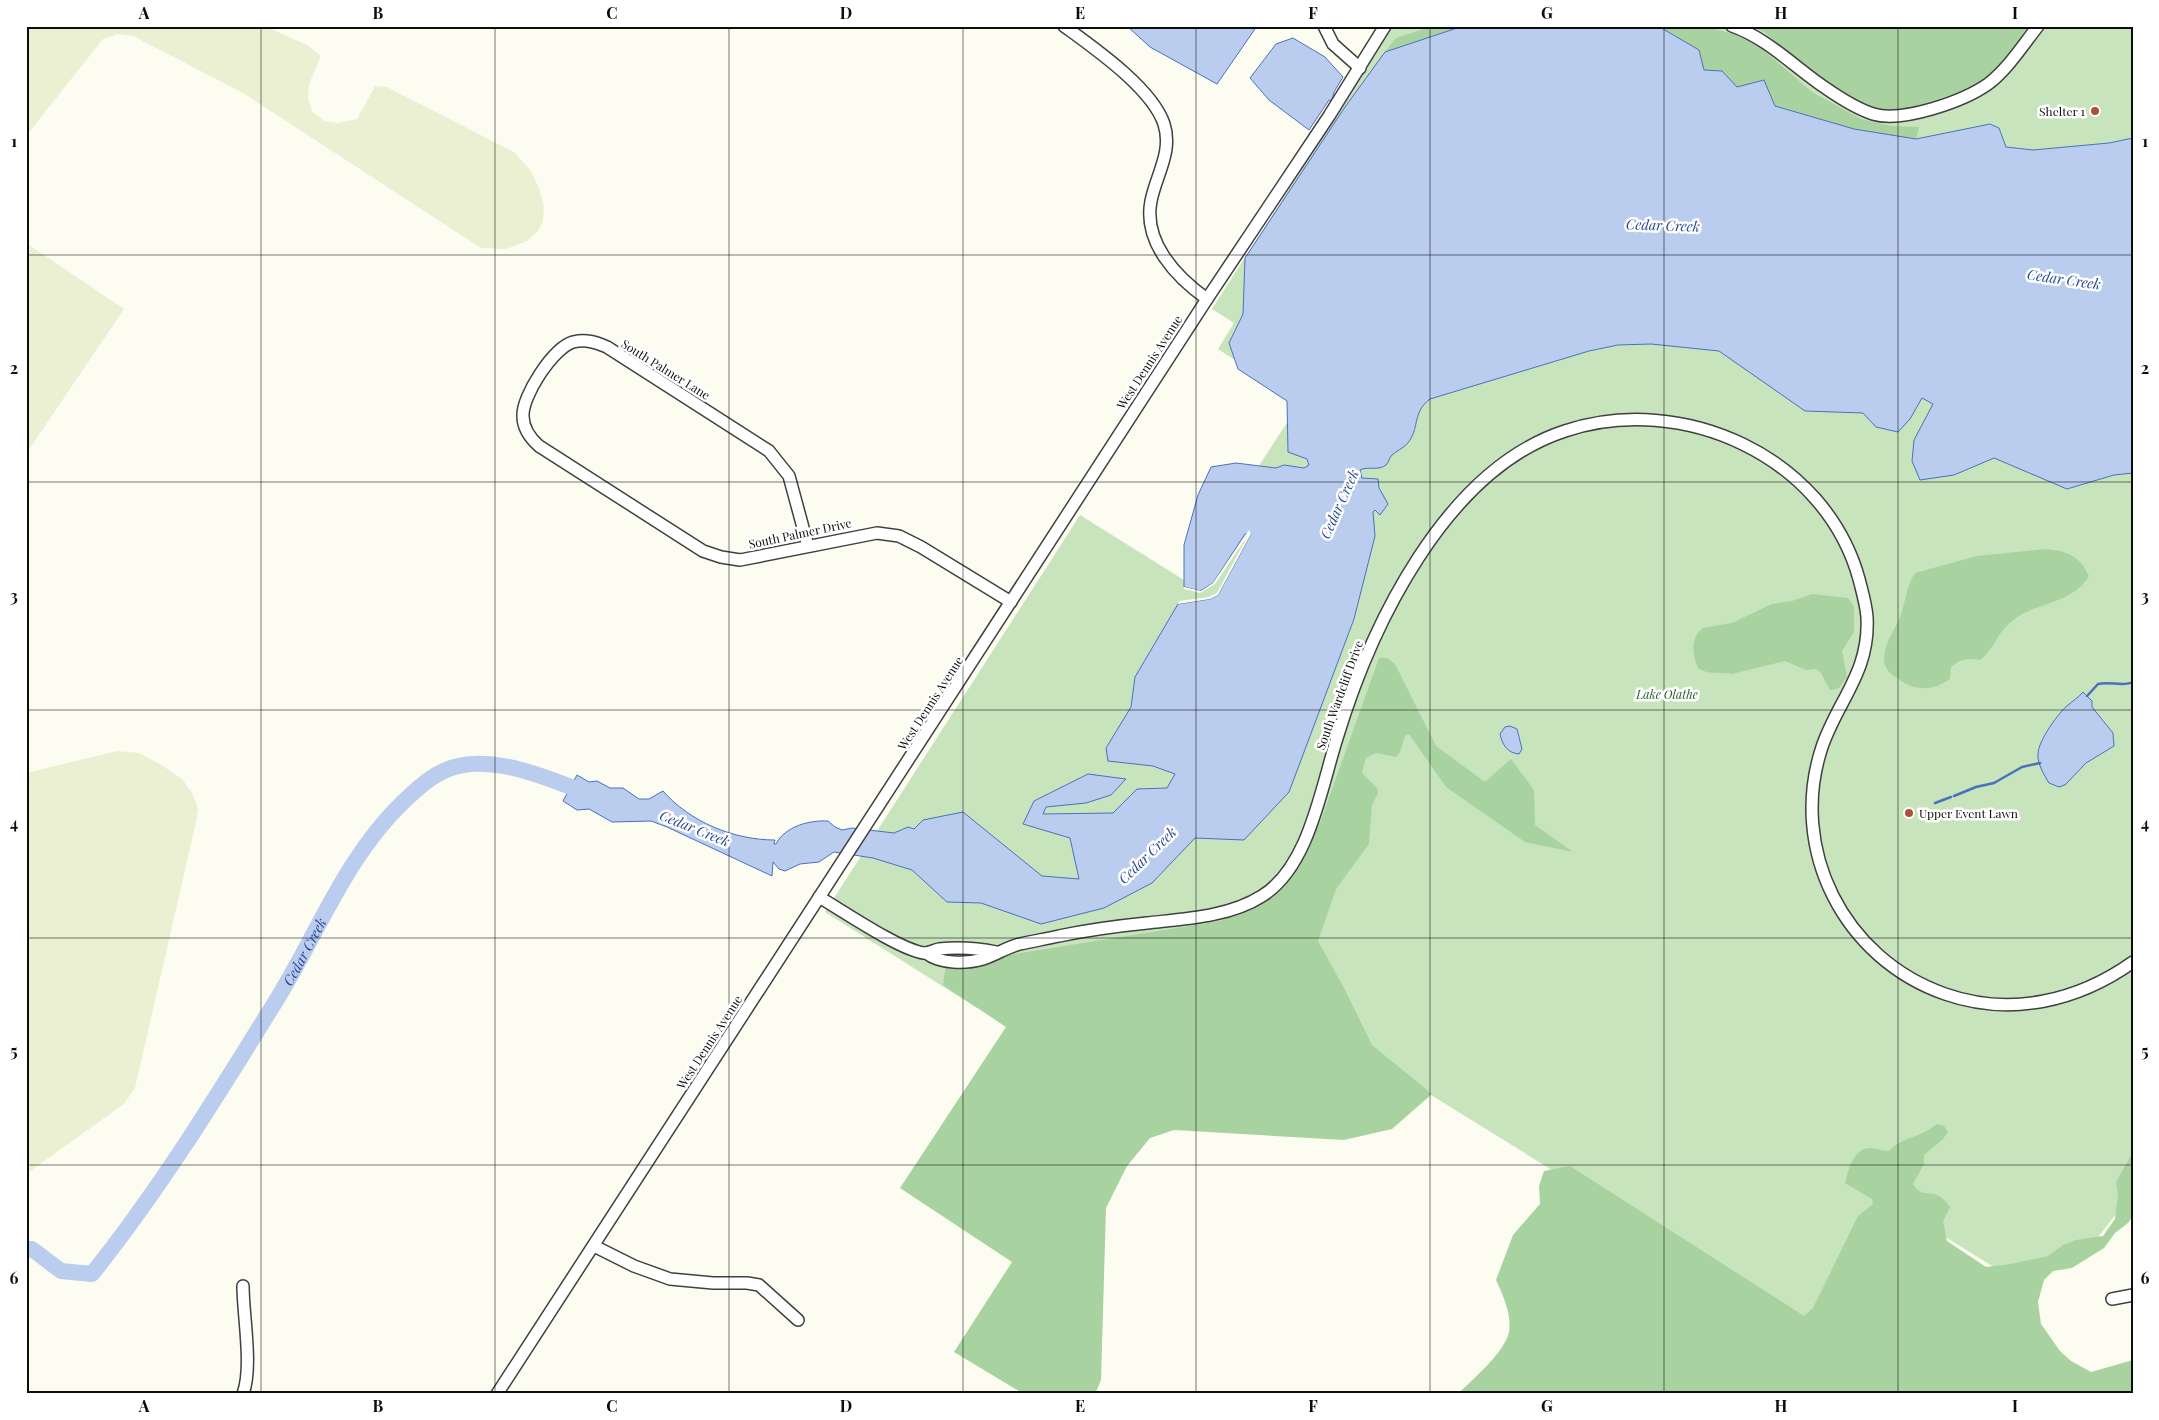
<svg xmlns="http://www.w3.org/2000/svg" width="2159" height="1420" font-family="'Playfair Display',serif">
  <rect width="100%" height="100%" fill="#fcfdf0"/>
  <g fill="#ebf0d3">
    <path d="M26,26H265L307,45L321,56L309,84L308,98L312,111L324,121L337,123L357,119L375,86L387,87L514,152L531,171L539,188L544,207L543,221L538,231L527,241L506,249L481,248L243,93L133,36L117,34L103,39L26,136Z"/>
    <path d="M26,243L124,309L26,454Z"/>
    <path d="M117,751L139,753L160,764L182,779L192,793L198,808L196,822L135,1088L124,1104L26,1174V773Z"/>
  </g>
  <path fill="#c7e4bd" d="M1393,26H2133V1192L2082,1258L2005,1274L1886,1200L1809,1329L1182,941L1011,956L977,1008L825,912L1080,515L1184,580L1300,403L1218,349L1234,323L1212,309Z"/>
  <g fill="#a8d29f">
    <path d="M1433,26H1463L1385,52L1396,38Z"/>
    <path d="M1658,26H1704L1733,34L1759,46L1812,92L1861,119L1890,126L1919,127L1916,139L1854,129L1775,106L1764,80L1737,87L1722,71L1704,70L1699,50Z"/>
    <path d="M1748,26H2029L1993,72L1969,89L1909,108L1882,110L1855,100L1821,78L1764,32Z"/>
    <path d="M2046,549C2067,551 2080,556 2089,576C2073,604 2035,602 2012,621C1998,631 1994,650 1980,660C1967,658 1961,659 1951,667L1950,679C1931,692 1914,691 1897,678C1890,674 1885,669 1884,660C1884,644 1894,631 1900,617C1906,602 1906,586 1915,573L1977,556Z"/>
    <path d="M1812,594L1848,598L1854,606V632L1842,651L1847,677L1839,688L1830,690L1821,673L1816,669L1806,670L1785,661L1732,674C1719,671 1710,676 1698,668C1692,655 1690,637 1703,628L1732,623L1772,604L1792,601Z"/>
    <path d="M1379,658H1387L1395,664L1436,746L1485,782L1511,759L1534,790L1535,825L1573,852L1525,842L1446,787L1409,734L1405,736L1400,752L1396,757L1376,753L1366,758L1362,773L1377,788L1378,793L1372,805L1369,844L1336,889L1318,941L1345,990L1372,1045L1432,1094L1392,1129L1344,1140L1174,1130L1150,1138L1127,1166L1106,1208L1101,1380L1095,1394H1024L954,1352L1012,1262L900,1188L1006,1027L943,985L946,965L1220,921L1262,904L1295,872L1320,823Z"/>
    <path d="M1937,1124L1944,1126L1948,1132L1943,1139L1924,1155V1164L1913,1184C1920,1195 1923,1192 1934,1194C1941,1195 1946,1202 1950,1207L1943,1221L1947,1241L1986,1267L2011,1264L2048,1256L2063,1245L2076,1240L2103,1236L2115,1219L2118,1195L2116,1182L2133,1152V1216L2128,1223L2115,1233L2104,1248L2072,1268L2053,1271L2044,1280L2038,1302L2041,1324L2060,1351L2071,1361L2091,1372L2133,1360V1394H1458C1473,1379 1505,1352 1509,1332C1512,1315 1503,1295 1496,1280L1513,1235L1540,1204L1539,1186L1544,1171L1570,1166L1804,1316L1813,1308L1858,1216L1873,1204L1872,1199L1845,1183C1848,1171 1853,1149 1869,1148C1875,1148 1883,1151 1889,1151C1905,1135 1919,1139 1937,1124Z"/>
  </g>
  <g fill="#bacdef" stroke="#4a71bd">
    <path d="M1127,26H1257L1217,84L1150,47Z"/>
    <path d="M1463,26H1658L1699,50L1704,70L1722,71L1737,87L1764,80L1775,106L1854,129L1916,139L1990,124L1999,128L2006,147L2033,150L2109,143L2133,138V473L2114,475L2067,489L1994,458L1954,475L1920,480L1912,461L1914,440L1933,404L1922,398L1910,419L1898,432L1876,427L1863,413L1805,411L1719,351L1651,344L1618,345L1589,351L1430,399C1413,412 1419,426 1410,440C1406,447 1398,450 1392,455C1389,458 1389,462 1386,465C1379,471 1367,466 1360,470L1362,478L1378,479L1379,488L1388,504L1380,515L1375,510L1373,512L1375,536L1354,619L1289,792L1244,840L1195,838L1152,883L1104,908L1041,924L981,903L947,902L912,870L873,858L834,852L819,862L800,864L785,871L779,869L773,862L772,876L667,827L651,821L612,822L589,809L577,810L563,801L577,775L589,782L597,781L610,788H623L639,799H649L663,791C690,822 734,840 775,840L774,844H776C785,826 810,820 828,821L835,827L842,830L852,828L894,833L908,827L914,829L923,820L963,812L1042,876L1079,879L1070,838L1023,824L1034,801L1088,774L1126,779L1111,795L1086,803L1046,807L1043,814L1113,813L1137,789L1167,788L1175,774L1153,766L1108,761L1106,748L1131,707L1135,677L1178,604L1210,599L1218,595L1251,534H1245L1213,583L1200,591L1184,587V545L1198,495L1211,467L1236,463L1276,468L1284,465L1304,468L1309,465L1307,459L1288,452L1287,401L1238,369L1229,343L1243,314L1245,258L1345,107L1385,52Z"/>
    <path d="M1293,38L1325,57L1343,77L1334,92L1332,101L1329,100L1309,130L1269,100L1250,78L1276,44Z"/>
    <path d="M2083,692L2092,701V707L2113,733L2114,746L2086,763L2065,785L2059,787L2049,783C2044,775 2037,763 2038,754C2038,741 2059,712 2068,705C2074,700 2078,698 2083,692Z"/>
    <path d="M1510,726L1517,729L1522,749L1519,754C1507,753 1502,744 1500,734L1505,727Z"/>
  </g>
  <path fill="#fcfdf0" d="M1249,530L1251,534L1218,595L1210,599L1178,604L1179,601L1209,597L1217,593L1248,535L1215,584L1200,593L1184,589V587L1201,591L1213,583Z"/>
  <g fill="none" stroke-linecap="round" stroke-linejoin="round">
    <g stroke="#4a71bd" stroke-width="2.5">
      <path d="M2087,696L2098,684C2109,681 2124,687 2133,682"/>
      <path d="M1954,796L1976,787L1994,783L2022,767L2040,763"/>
      <path d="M1935,803L1951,797"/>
    </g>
    <path stroke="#bacdef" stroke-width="16" id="s1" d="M26,1250L32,1249L61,1271L92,1274C160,1189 217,1096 274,1004C317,936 344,859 403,802C416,790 429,777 446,770C488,751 551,779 591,795"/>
    <g stroke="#404040" stroke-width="14">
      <g id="minor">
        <path d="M1064,26C1094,48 1152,88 1164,124C1173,152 1156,175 1151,201C1143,242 1176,277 1207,299"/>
        <path d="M1324,26L1333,44L1360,68"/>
        <path d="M1732,26C1769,39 1795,68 1827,89C1840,98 1858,109 1873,114C1902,123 1964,101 1988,84C2007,70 2023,45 2038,26"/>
        <path d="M808,546L789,476L769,451L607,347C595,342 586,339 573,342C553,348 522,396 523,416C523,428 530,438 539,446L703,551L721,557L740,560L877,533L899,536L921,547L1011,602"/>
        <path d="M819,897C843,911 900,950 924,953C929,953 934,950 939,949C958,947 977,948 996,952"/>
        <path d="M926,953C940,964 966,964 983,959C996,955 1007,947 1020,944C1033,941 1046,939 1059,936C1088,930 1117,926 1147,923C1184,919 1229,917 1262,896C1309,867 1321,788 1337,738C1371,626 1445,470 1565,431C1682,392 1825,456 1859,579C1862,591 1866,604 1867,617C1870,672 1838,700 1822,747C1788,849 1844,959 1945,994C2011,1017 2078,1001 2133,962"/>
        <path d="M594,1246L634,1266L670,1279L713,1283H747L759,1285L798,1320"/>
        <path d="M2112,1299L2133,1295"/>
        <path d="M243,1394C253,1366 243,1316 243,1286"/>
        <path d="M497,1394L1207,299L1329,116L1385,26"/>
      </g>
    </g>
    <use href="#minor" stroke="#fff" stroke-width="11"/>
  </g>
  <path fill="none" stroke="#0d0d0d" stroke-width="1" stroke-opacity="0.55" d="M261,26V1394M495,26V1394M729,26V1394M963,26V1394M1196,26V1394M1430,26V1394M1664,26V1394M1898,26V1394M26,255H2133M26,482H2133M26,710H2133M26,938H2133M26,1165H2133"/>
  <g fill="#ad5036" stroke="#fff" stroke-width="2">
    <circle cx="2095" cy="111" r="5"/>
    <circle cx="1909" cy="813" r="5"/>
  </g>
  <g text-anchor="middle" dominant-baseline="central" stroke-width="5" stroke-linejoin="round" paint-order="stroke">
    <g font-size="12" fill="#0d0d0d" stroke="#fff" text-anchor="end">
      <text x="2085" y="111">Shelter 1</text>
      <text x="1919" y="813" text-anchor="start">Upper Event Lawn</text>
    </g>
    <g font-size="12" fill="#0d0d0d" stroke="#fff">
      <text transform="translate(1149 362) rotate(-57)">West Dennis Avenue</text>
      <text transform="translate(666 369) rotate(32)">South Palmer Lane</text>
      <text transform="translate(800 533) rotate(-12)">South Palmer Drive</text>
      <text transform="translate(1339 695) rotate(-70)">South Wardcliff Drive</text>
      <text transform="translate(930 703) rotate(-57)">West Dennis Avenue</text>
      <text transform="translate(709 1042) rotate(-57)">West Dennis Avenue</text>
    </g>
    <g font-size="12" font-style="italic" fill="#265d29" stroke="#fff">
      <text x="1667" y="694">Lake Olathe</text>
    </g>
    <g font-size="14" font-style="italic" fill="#264690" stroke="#fff">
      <text transform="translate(1663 225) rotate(2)">Cedar Creek</text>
      <text transform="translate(2064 279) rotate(8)">Cedar Creek</text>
      <text transform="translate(1339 504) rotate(-66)">Cedar Creek</text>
      <text transform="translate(695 828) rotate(22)">Cedar Creek</text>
      <text transform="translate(1147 855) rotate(-44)">Cedar Creek</text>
      <text stroke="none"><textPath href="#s1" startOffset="460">Cedar Creek</textPath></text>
    </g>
  </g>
  <rect width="2159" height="1420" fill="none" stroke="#ffffff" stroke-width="55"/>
  <rect x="28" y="28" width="2104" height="1364" fill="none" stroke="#0d0d0d" stroke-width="2"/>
  <g font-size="16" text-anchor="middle" font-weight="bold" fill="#0d0d0d">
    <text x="144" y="19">A</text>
    <text x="378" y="19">B</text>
    <text x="612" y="19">C</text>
    <text x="846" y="19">D</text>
    <text x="1080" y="19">E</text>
    <text x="1313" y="19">F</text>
    <text x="1547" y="19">G</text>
    <text x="1781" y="19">H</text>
    <text x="2015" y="19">I</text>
    <text x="14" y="147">1</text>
    <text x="2145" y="147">1</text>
    <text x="14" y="374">2</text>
    <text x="2145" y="374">2</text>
    <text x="14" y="602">3</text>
    <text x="2145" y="602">3</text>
    <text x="14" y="829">4</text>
    <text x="2145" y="829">4</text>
    <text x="14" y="1057">5</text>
    <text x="2145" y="1057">5</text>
    <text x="14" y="1284">6</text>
    <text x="2145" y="1284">6</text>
    <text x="144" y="1412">A</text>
    <text x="378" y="1412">B</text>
    <text x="612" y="1412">C</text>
    <text x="846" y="1412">D</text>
    <text x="1080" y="1412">E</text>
    <text x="1313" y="1412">F</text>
    <text x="1547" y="1412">G</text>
    <text x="1781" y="1412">H</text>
    <text x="2015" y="1412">I</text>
  </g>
</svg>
